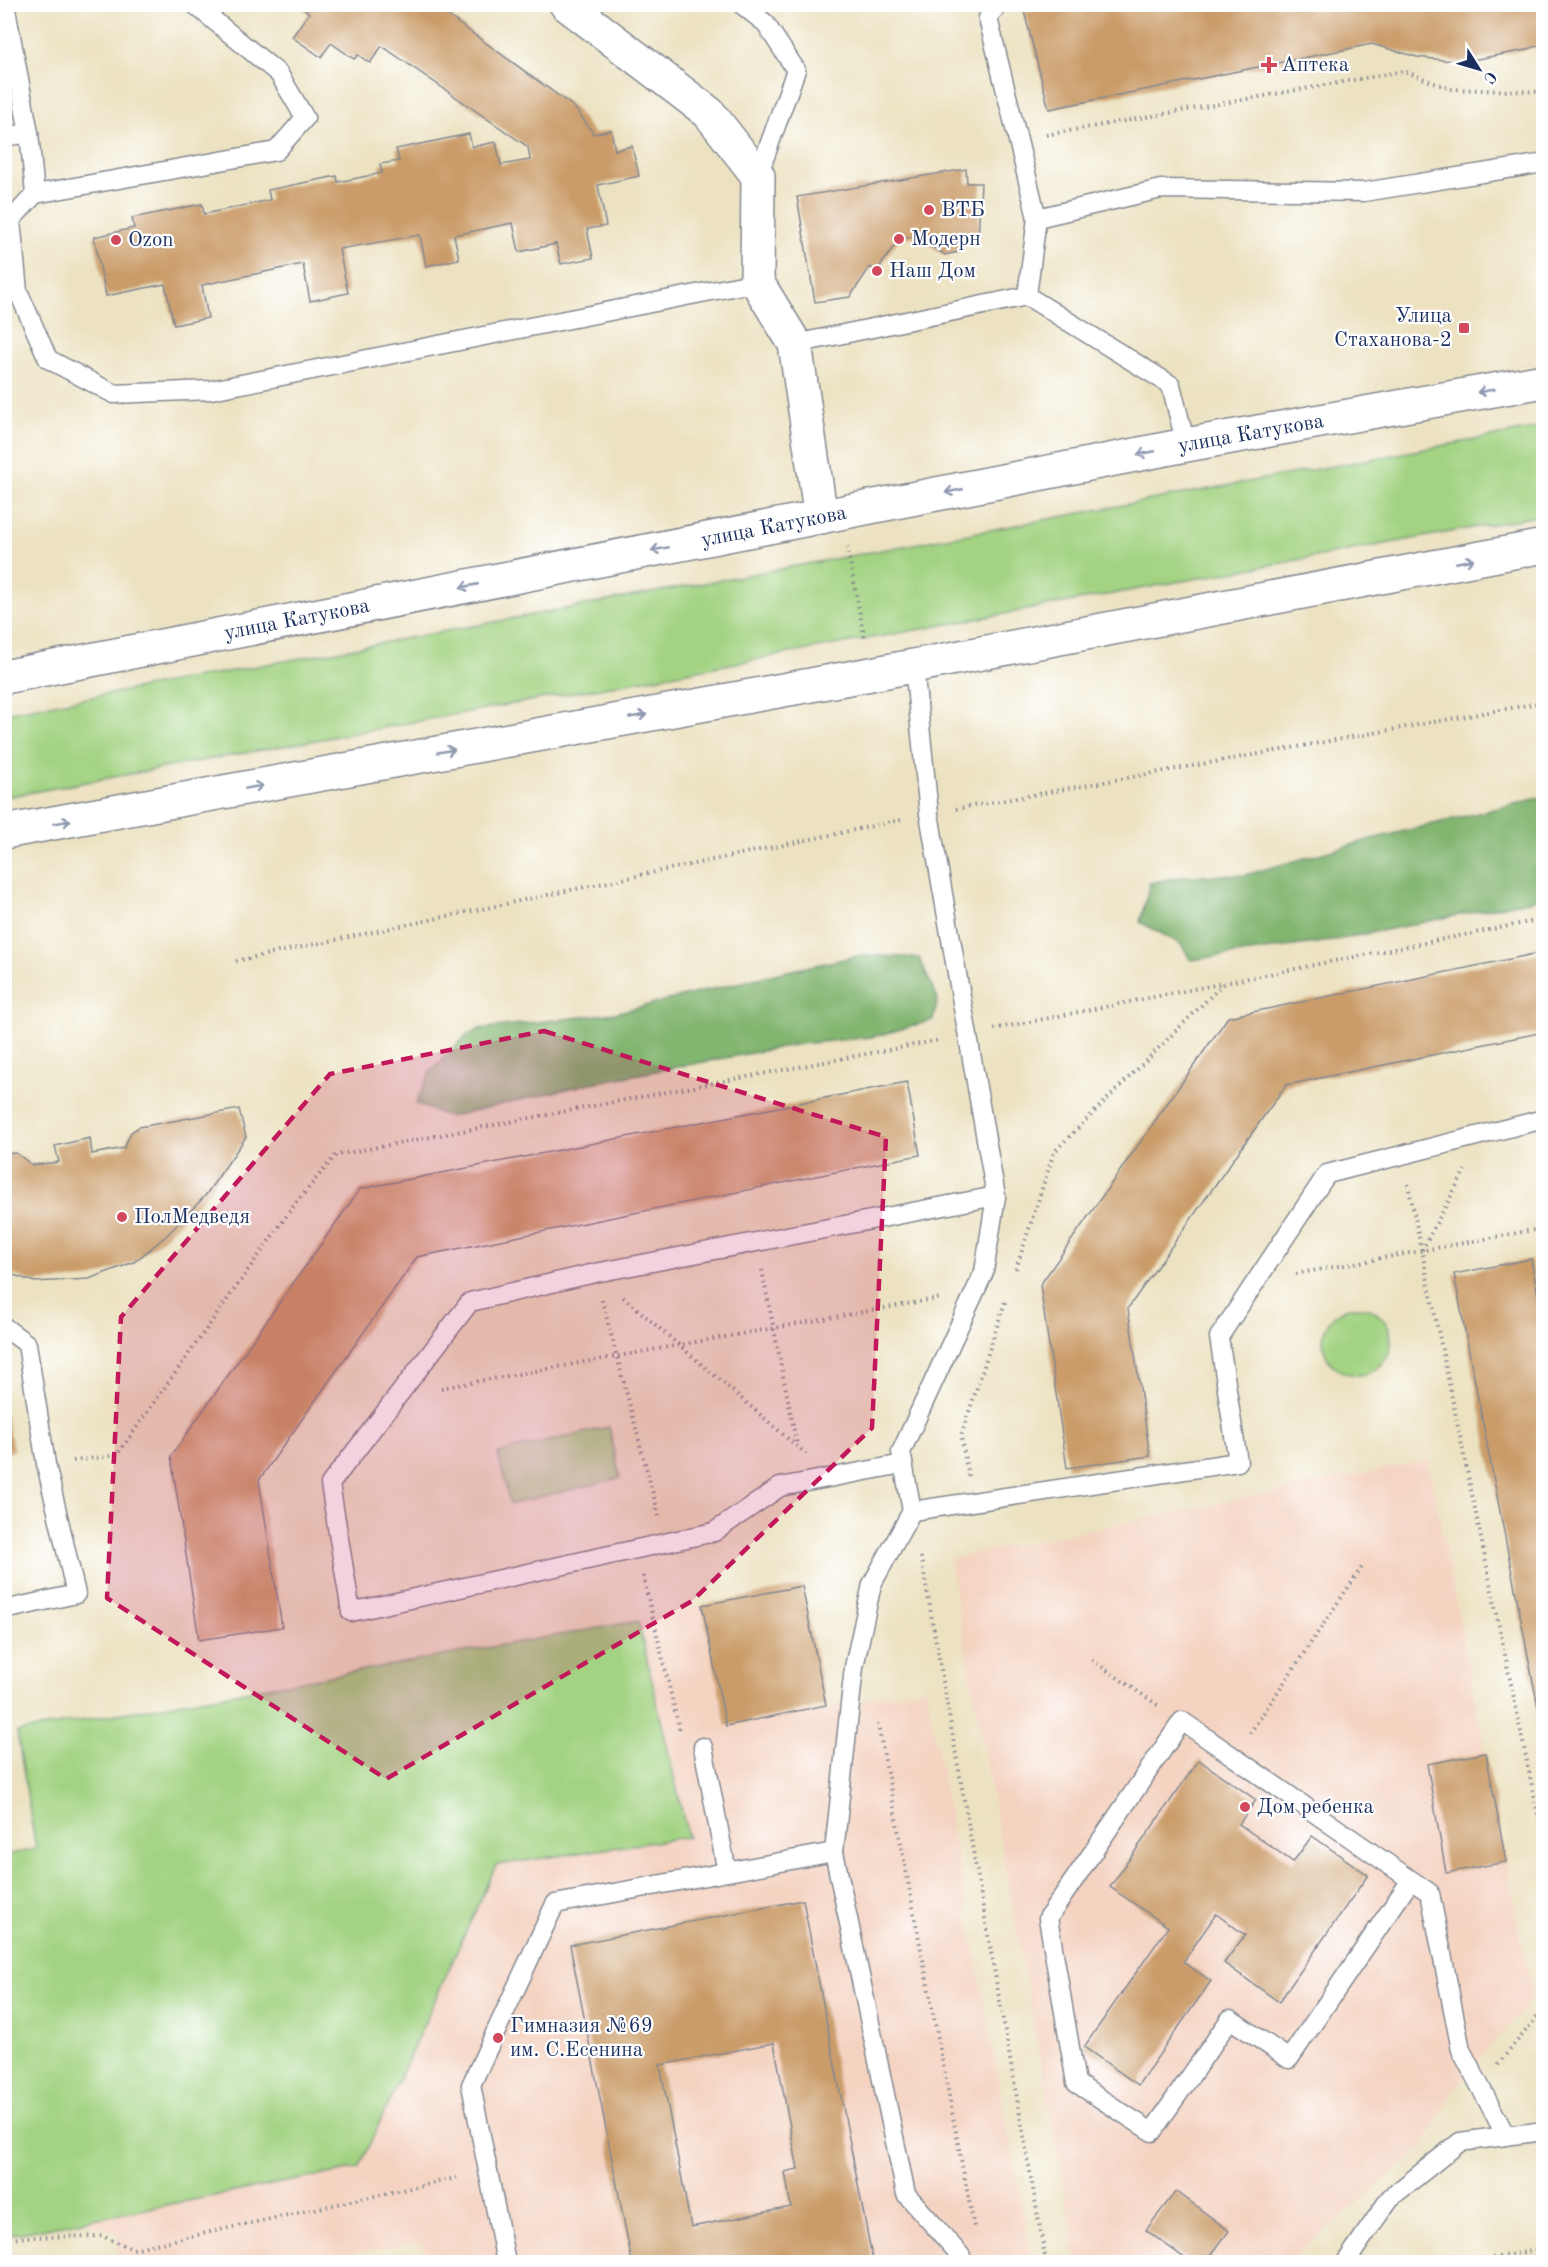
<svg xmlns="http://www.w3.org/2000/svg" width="1548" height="2267" font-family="'Old Standard TT',serif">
  <rect width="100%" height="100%" fill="#fff"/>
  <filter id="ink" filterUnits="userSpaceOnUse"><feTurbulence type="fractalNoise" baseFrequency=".0167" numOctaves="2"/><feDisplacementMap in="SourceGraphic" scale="12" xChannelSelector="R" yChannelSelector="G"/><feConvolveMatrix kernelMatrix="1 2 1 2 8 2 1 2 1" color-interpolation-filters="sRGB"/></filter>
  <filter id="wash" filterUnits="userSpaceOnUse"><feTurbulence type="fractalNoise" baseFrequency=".008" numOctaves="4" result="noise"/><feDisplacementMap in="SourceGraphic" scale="24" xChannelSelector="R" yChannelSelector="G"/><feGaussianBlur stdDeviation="1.35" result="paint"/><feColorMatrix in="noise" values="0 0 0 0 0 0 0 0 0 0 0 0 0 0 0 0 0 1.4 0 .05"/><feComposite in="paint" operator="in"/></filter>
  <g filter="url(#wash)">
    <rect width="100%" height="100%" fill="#ece2c1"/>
    <g fill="#f4d3c1">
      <path d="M1428,1460L1533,1997L1452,2092L1424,2146L1288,2262H1077L949,1559Z"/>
      <path d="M702,1605L726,1726L926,1688L1032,2262H427L422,2242L296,2262H118L117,2233L83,2221L5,2236V1855L36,1849L17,1732L638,1621Z"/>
    </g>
    <g fill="#a3d382" stroke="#5f8170" stroke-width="1.5">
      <path d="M1543,427V515L5,797V713Z"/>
      <circle cx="1357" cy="1341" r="34"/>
      <path d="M609,1427L620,1478L510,1504L498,1453Z"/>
      <path d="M638,1621L688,1837L496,1865L359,2168L5,2236V1855L36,1849L17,1732Z"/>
    </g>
    <g fill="#82b570" stroke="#4e7267" stroke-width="1.5">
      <path d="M1543,797V898L1331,941L1191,960L1181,944L1140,922L1150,883L1186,876L1245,875L1372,839Z"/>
      <path d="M863,955L919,958L938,999L933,1020L873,1037L799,1044L592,1083L449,1117L416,1104L430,1072L468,1034L479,1029L615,1013L783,972Z"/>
    </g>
    <g id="blocks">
      <g fill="#ca9c69" fill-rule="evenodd">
        <path d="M296,4H432L574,107L594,134L611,130L615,150L632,146L639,176L598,185L606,226L587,229L593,258L561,264L556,244L519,252L513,223L454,235L459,259L426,266L420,235L339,249L348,293L310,301L303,264L202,285L208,318L174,325L165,284L106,296L94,237L134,228L132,218L202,204L204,214L270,200L268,190L337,176L338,182L382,173L380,164L399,161L396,149L469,134L472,147L496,142L501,165L530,160L528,147L382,46L370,63L358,55L354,59L331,43L321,57L292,37L309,13Z"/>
        <path d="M1055,4H1544V43L1526,50L1461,62L1417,57L1372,44L1049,109L1024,11Z"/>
        <path d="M966,169L967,183H981L978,239H968L958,252L945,255L915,236L899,239L877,271L870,267L850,297L815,302L797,197Z"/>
        <path d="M1544,952V1032L1286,1085L1128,1308L1150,1456L1067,1468L1040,1285L1228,1017Z"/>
        <path d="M907,1082L920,1155L417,1257L259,1480L282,1627L199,1640L171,1456L360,1189Z"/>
        <path d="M239,1109L246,1137L205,1196L166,1236L134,1262L89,1279L35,1282L4,1272V1154L16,1153L32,1165L59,1162L55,1146L90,1138L92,1154L124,1148L131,1132L139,1127Z"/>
        <path d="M1531,1259L1544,1326L1542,1728L1454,1274Z"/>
        <path d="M4,1411L14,1451L4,1453Z"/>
        <path d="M802,1586L826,1705L726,1726L702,1605Z"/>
        <path d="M1486,1753L1506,1862L1446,1873L1427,1764Z"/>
        <path d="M1199,1760L1256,1800L1239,1824L1293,1862L1312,1836L1368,1875L1279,2002L1224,1963L1245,1935L1216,1914L1183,1962L1211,1981L1138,2085L1084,2047L1168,1927L1110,1887Z"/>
        <path d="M803,1900L873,2262H632L570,1945ZM774,2043L798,2169L785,2172L791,2207L691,2227L660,2065Z"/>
        <path d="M1176,2191L1229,2231L1206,2262H1190L1146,2230Z"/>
      </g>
    </g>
  </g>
  <g filter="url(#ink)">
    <use href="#blocks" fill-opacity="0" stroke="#848890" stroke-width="1.5"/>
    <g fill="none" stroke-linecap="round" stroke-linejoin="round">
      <g stroke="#848890" stroke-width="21">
        <g id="lane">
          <path d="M5,4L29,133"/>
          <path d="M741,4L765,23L796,70L758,176"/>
          <path d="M998,4L988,18L1037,218"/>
          <path d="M4,137L29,133L35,194L11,220L18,291L48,359L114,394L211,390L757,282"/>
          <path d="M35,194L276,151L305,118L279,74L194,4"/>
          <path d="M1027,296L1171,385L1186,445"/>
          <path d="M795,344L1027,296L1037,218L1161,189L1364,192L1544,163"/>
          <path d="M914,666L929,814L996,1196L984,1272L901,1452L912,1511L1238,1462L1219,1337L1327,1174L1544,1119"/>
          <path d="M4,1327L27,1344L46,1464L76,1594L4,1610"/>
          <path d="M903,1464L780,1487L714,1532L351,1612L330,1484L470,1302L595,1273L996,1196"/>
          <path d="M912,1511L872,1584L854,1667L834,1852L906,2194L961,2256L962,2262"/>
          <path d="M703,1747L727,1872"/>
          <path d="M1411,1880L1289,2059L1230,2019L1152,2132L1076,2083L1048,1918L1182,1721L1411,1880L1430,1893L1461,2050L1506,2136"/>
          <path d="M506,2262L471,2085L555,1904L834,1852"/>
          <path d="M1346,2262L1390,2198L1460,2142L1544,2131"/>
        </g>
      </g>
      <g stroke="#848890" stroke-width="36">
        <path id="street" d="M566,4L709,113L758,176L757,282L795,344L821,517"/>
      </g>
      <g stroke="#848890" stroke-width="36">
        <g id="secondary">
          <path d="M4,677L1186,445L1544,381"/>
          <path d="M4,832L871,674L1544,546"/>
        </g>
      </g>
      <g stroke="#848890" stroke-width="4" stroke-dasharray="1.5 4.5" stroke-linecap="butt">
        <path d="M1046,135L1404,71L1450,89L1544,92"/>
        <path d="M847,547L865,640"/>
        <path d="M956,809L1544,702"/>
        <path d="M236,961L901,820"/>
        <path d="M994,1029L1544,919"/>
        <path d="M1408,1184L1544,1844"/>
        <path d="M1422,1250L1465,1170"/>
        <path d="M1016,1269L1054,1152L1223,984"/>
        <path d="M762,1270L797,1445"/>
        <path d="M1296,1274L1544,1228"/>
        <path d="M623,1297L806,1454"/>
        <path d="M602,1300L659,1516"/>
        <path d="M441,1388L941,1298"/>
        <path d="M73,1461L117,1455L295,1204L336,1155L940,1040"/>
        <path d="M968,1476L961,1436L1006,1299"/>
        <path d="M921,1557L1046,2262"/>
        <path d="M643,1576L680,1732"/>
        <path d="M1092,1660L1159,1706"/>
        <path d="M878,1724L974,2227"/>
        <path d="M1250,1733L1362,1567"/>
        <path d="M1498,2064L1544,2009"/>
        <path d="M4,2240L26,2237L102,2236L133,2249L461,2177"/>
        <path d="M1469,2262L1544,2249"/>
      </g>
      <use href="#lane" stroke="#fff" stroke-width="18"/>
      <use href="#street" stroke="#fff" stroke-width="33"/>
      <use href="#secondary" stroke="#fff" stroke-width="33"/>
    </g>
    <defs><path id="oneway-shaft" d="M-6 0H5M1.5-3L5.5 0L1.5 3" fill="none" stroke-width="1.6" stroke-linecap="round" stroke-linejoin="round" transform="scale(1.5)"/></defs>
    <g stroke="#8d97ae">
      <use href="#oneway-shaft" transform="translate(1486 391) rotate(170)"/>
      <use href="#oneway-shaft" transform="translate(1146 453) rotate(169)"/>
      <use href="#oneway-shaft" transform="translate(954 491) rotate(169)"/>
      <use href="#oneway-shaft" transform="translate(660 549) rotate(169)"/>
      <use href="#oneway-shaft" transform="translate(1465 561) rotate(-11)"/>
      <use href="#oneway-shaft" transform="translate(469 586) rotate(169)"/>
      <use href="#oneway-shaft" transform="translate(638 716) rotate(-10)"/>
      <use href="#oneway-shaft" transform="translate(446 751) rotate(-10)"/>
      <use href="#oneway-shaft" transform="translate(254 787) rotate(-10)"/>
      <use href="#oneway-shaft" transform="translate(62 822) rotate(-10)"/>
    </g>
  </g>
  <path fill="#c2185b" fill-opacity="0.2" stroke="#c2185b" stroke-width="4.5" stroke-dasharray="12 8" stroke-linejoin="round" d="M544,1031L886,1137L872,1428L692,1601L386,1779L107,1598L121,1317L330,1074Z"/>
  <g fill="#d1495b" stroke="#fff" stroke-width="2">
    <path d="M1266 56h6v6h6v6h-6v6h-6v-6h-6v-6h6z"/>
    <circle cx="929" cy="210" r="6"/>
    <circle cx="899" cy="239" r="6"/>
    <circle cx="116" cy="240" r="6"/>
    <circle cx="877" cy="271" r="6"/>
    <rect x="1458" y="322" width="12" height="12" rx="3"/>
    <circle cx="122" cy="1217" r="6"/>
    <circle cx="1245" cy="1807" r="6"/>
    <circle cx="498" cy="2038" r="6"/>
  </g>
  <g text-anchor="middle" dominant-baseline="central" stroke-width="4.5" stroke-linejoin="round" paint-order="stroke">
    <g font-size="21" fill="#1b2f5e" stroke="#fff" text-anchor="start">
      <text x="1281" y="65">Аптека</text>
      <text x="941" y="210">ВТБ</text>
      <text x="911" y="239">Модерн</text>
      <text x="128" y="240">Ozon</text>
      <text x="889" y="271">Наш Дом</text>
      <text x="1452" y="316" text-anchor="end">Улица<tspan x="1452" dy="24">Стаханова-2</tspan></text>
      <text x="134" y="1217">ПолМедведя</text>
      <text x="1257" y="1807">Дом ребенка</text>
      <text x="510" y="2026">Гимназия №69<tspan x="510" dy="24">им. С.Есенина</tspan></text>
    </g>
    <g font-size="21" fill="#1b2f5e" stroke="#fff">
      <text transform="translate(1251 434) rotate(-10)">улица Катукова</text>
      <text transform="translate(774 527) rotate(-11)">улица Катукова</text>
      <text transform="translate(297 620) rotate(-11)">улица Катукова</text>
    </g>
  </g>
  <rect width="1548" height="2267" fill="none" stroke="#fff" stroke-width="24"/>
  <g transform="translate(1479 69) rotate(127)" stroke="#ffffff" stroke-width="4.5" paint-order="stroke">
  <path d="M0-4.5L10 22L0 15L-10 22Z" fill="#1b2f5e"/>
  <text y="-9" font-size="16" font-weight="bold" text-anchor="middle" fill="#1b2f5e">С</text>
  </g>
</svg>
